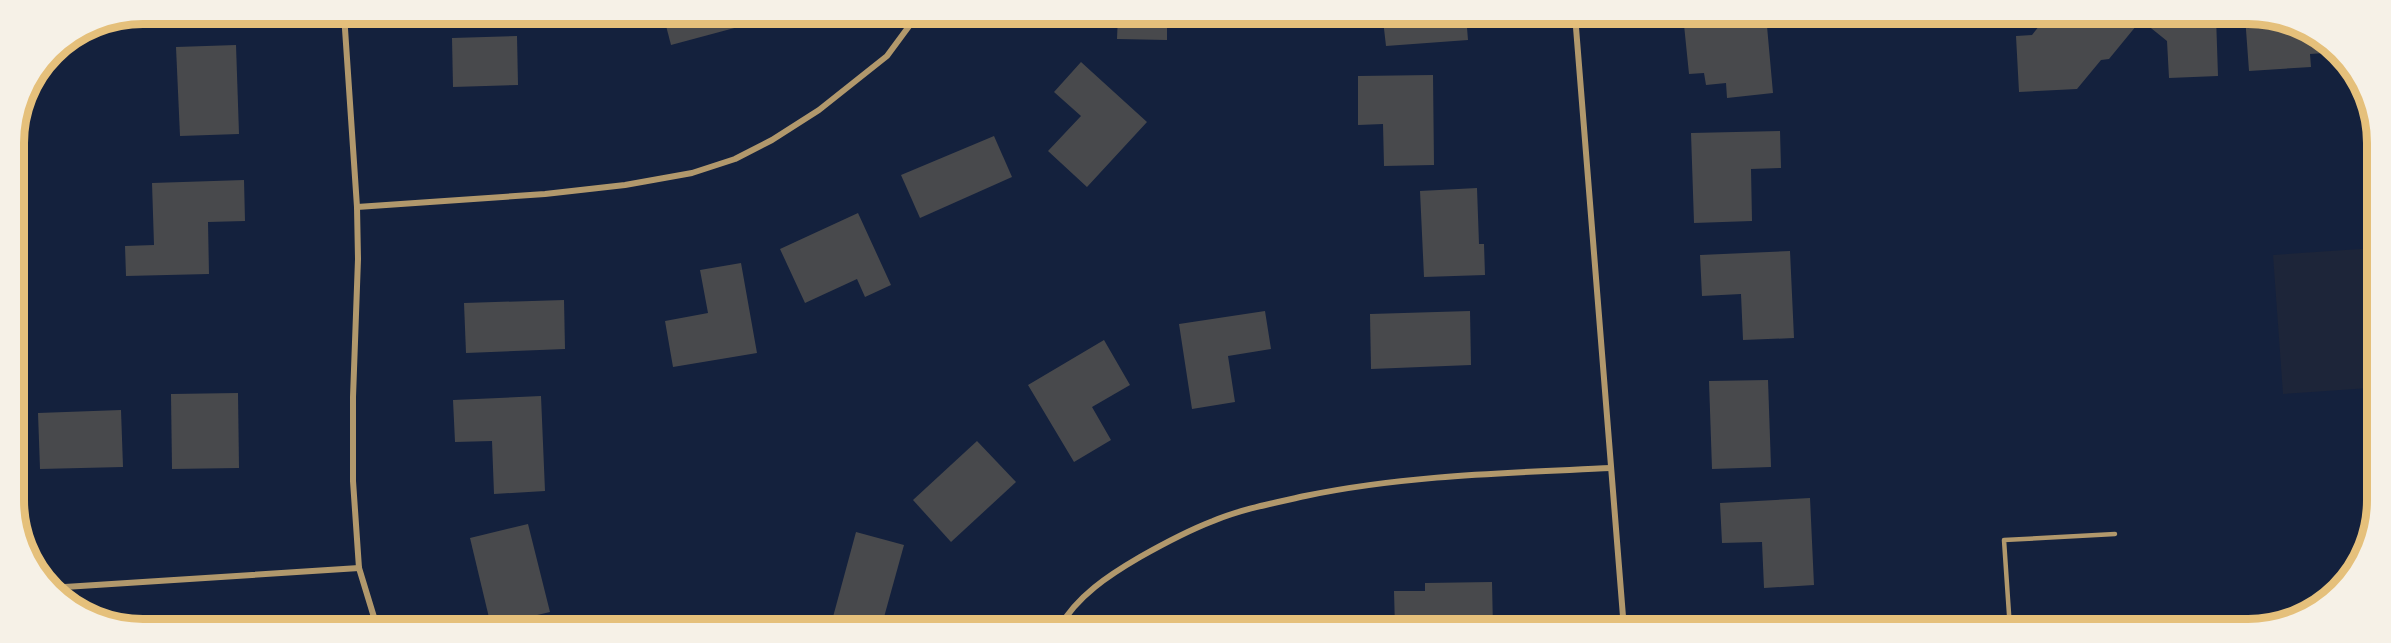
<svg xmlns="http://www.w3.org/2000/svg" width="2391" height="643" font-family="'Zilla Slab',serif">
  <rect width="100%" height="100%" fill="#14213d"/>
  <path fill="#1d2539" d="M2375,248V324L2366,325L2370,388L2283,394L2273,255Z"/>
  <g fill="#48494c">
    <path d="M663,14H751L753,23L671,45Z"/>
    <path d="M1118,15H1167V40L1117,39Z"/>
    <path d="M1406,15H1466L1468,40L1386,46L1383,20L1406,18Z"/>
    <path d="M1683,15H1766L1773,93L1727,98L1726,83L1706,85L1704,73L1689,74Z"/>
    <path d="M2047,16H2216L2218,76L2169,78L2167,41L2141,20L2109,59L2101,60L2077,89L2019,92L2016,36L2032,35Z"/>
    <path d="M2245,16H2274L2340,52L2310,54L2311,67L2249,71Z"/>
    <path d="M517,36L518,85L453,87L452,38Z"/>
    <path d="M236,45L239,134L180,136L176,47Z"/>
    <path d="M1081,62L1147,122L1087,187L1048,151L1081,116L1054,92Z"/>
    <path d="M1433,75L1434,165L1384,166L1383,124L1358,125V76Z"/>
    <path d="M1780,131L1781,168L1751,169L1752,221L1694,223L1691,133Z"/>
    <path d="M994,136L1012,177L920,218L901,175Z"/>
    <path d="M244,180L245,221L208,222L209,274L126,276L125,246L154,245L152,183Z"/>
    <path d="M1477,188L1479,244H1484L1485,275L1424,277L1420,191Z"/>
    <path d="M858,213L891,285L865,297L857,279L805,303L780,249Z"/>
    <path d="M1790,251L1794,338L1743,340L1741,294L1702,296L1700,255Z"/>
    <path d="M741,263L757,353L673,367L665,321L708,313L700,270Z"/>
    <path d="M564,300L565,349L466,353L464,303Z"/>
    <path d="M1265,311L1271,349L1228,356L1235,402L1192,409L1179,324Z"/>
    <path d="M1470,311L1471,365L1371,369L1370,314Z"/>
    <path d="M1104,340L1130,385L1092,407L1111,440L1074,462L1028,385Z"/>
    <path d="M1768,380L1771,467L1712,469L1709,381Z"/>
    <path d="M238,393L239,468L172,469L171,394Z"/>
    <path d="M541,396L545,491L494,494L492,441L455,442L453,400Z"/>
    <path d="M121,410L123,467L40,469L38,413Z"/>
    <path d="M977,441L1016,482L951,542L913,500Z"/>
    <path d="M1810,498L1814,585L1764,588L1762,542L1722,543L1720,503Z"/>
    <path d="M528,524L550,612L491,626L470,538Z"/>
    <path d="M856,532L904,545L881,628H830Z"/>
    <path d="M1492,582L1493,628H1395L1394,591H1425V583Z"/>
    <path d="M1789,623V629H1730V624Z"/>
  </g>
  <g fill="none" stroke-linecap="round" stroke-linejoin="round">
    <path stroke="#b1986c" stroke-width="4.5" d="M2010,629L2004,540L2115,534"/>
    <g stroke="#b1986c" stroke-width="6">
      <path d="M344,14L357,207L358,259L353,397V481L359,568L377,627"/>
      <path d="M1575,15L1624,629"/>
      <path d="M357,207L545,194L625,185L692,173L735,159L772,140L819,110L887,56L918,14"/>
      <path d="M49,588L359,568"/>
      <path d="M1059,628C1077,596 1109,575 1140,557C1163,544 1187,531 1213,521C1242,509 1274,503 1305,496C1406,475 1508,473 1611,468"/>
    </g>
  </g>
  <path d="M0 0H2391V643H0ZM143 24H2248A119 119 0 0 1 2367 143V500A119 119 0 0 1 2248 619H143A119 119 0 0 1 24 500V143A119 119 0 0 1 143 24Z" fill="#f6f1e7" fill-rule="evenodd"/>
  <path fill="none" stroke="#e5c07b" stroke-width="8" d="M143 24H2248A119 119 0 0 1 2367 143V500A119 119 0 0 1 2248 619H143A119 119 0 0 1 24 500V143A119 119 0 0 1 143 24Z"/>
</svg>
